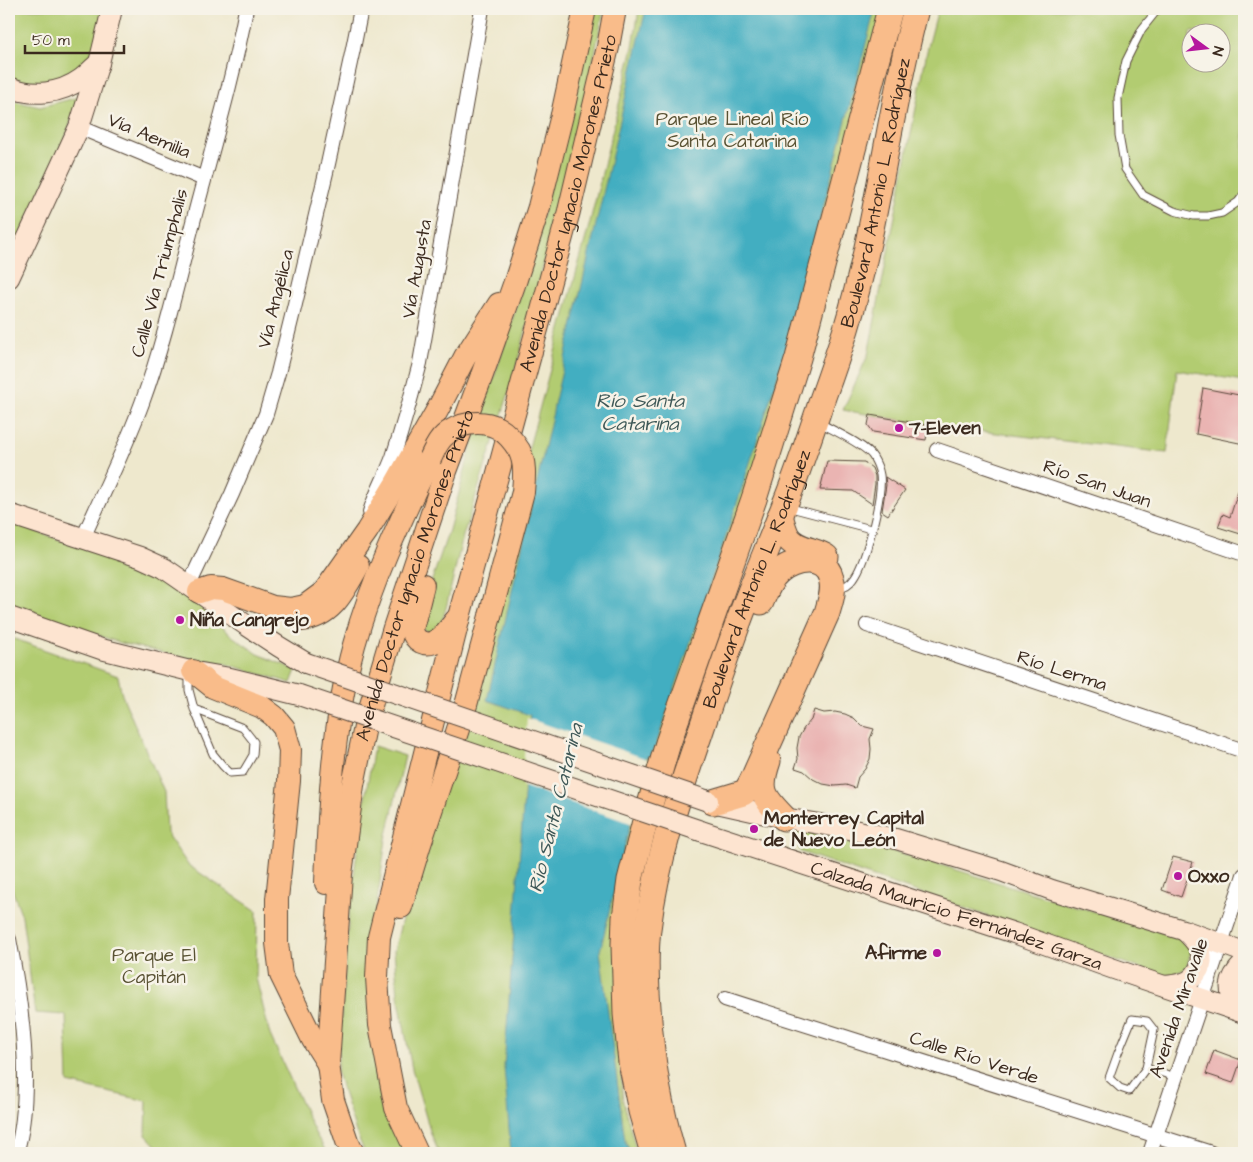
<svg xmlns="http://www.w3.org/2000/svg" width="1253" height="1162" font-family="'Architects Daughter',sans-serif">
  <rect width="100%" height="100%" fill="#f7f3e8"/>
  <filter id="ink" filterUnits="userSpaceOnUse"><feTurbulence type="fractalNoise" baseFrequency=".02" numOctaves="2"/><feDisplacementMap in="SourceGraphic" scale="10" xChannelSelector="R" yChannelSelector="G"/><feConvolveMatrix kernelMatrix="1 2 1 2 8 2 1 2 1" color-interpolation-filters="sRGB"/></filter>
  <filter id="wash" filterUnits="userSpaceOnUse"><feTurbulence type="fractalNoise" baseFrequency=".0096" numOctaves="4" result="noise"/><feDisplacementMap in="SourceGraphic" scale="20" xChannelSelector="R" yChannelSelector="G"/><feGaussianBlur stdDeviation="1.12" result="paint"/><feColorMatrix in="noise" values="0 0 0 0 0 0 0 0 0 0 0 0 0 0 0 0 0 1.4 0 .05"/><feComposite in="paint" operator="in"/></filter>
  <g filter="url(#wash)">
    <rect width="100%" height="100%" fill="#eee8cd"/>
    <g fill="#b2cc71" stroke="#767b48" fill-rule="evenodd">
      <path d="M9,9H107L92,56L76,76L37,89L9,81Z"/>
      <path d="M593,9H604L579,130L511,386L463,536L446,608L440,627L430,633L422,628L418,621L449,530L470,451L503,350L535,246Z"/>
      <path d="M639,9H883L776,408L634,826L618,1039L623,1101L637,1153H439L431,1134L412,1069L398,995L394,951L413,876L590,222L633,47Z"/>
      <path d="M938,9H1244V381L1177,370L1167,453L928,425L843,410L868,355L927,51ZM1190,32H1220V62H1190Z"/>
      <path d="M79,97L65,139L9,258V100L40,107Z"/>
      <path d="M9,522L109,557L150,573L177,588L202,608L232,636L258,654L296,670L291,683L223,663L175,656L121,643L9,605Z"/>
      <path d="M9,637L118,676L122,695L164,792L166,833L188,865L257,911L256,978L270,1035L315,1133L327,1153H163L146,1135L147,1101L68,1083L66,1015L35,1013L22,916L9,881Z"/>
      <path d="M374,746L405,756L386,839L374,924L405,1153H365L356,1132L337,1073L349,913L360,828Z"/>
      <path d="M790,829L904,854L1184,939L1191,951L1186,969L1166,977L801,852Z"/>
    </g>
    <path fill="#43aec1" stroke="#3f6c70" d="M646,9H875L785,353L740,494L657,742L651,759L646,757L600,951L625,1141L631,1153H511L504,1067L530,715L487,700L553,412L554,405Z"/>
    <path fill="#eee8cd" d="M527,718L653,761H651L648,760L633,824L522,786Z"/>
    <g id="blocks">
      <g fill="#eab4b2">
        <path d="M1203,388L1244,396V444L1196,434Z"/>
        <path d="M870,415L928,425L926,440L873,432L868,425Z"/>
        <path d="M827,461L864,462L872,468L875,476V484L872,504L853,491L820,490Z"/>
        <path d="M885,477L905,490L888,515L882,511L886,485Z"/>
        <path d="M1242,479H1244V535L1218,527L1223,514L1230,517Z"/>
        <path d="M814,710L824,713L835,712L845,714L854,718L862,726L874,729L870,739L871,749L870,759L865,769L858,777L855,788L846,785L835,786L823,784L813,779L804,771L795,768L798,759L797,748L799,737L804,728L811,720Z"/>
        <path d="M1173,857L1193,862L1181,897L1162,890Z"/>
        <path d="M1214,1050L1241,1060L1233,1083L1206,1074Z"/>
      </g>
    </g>
  </g>
  <g filter="url(#ink)">
    <use href="#blocks" fill-opacity="0" stroke="#564638" stroke-width="1"/>
    <g fill="none" stroke-linecap="round" stroke-linejoin="round">
      <g stroke="#564638" stroke-width="9">
        <g id="lane">
          <path d="M1158,9L1142,29L1126,61L1118,98L1119,135L1125,169L1143,195L1174,211L1194,216H1208L1222,213L1238,202L1244,194"/>
          <path d="M818,422C832,430 866,445 873,457C876,462 879,469 880,475C883,495 866,562 854,578C850,584 845,587 838,588"/>
          <path d="M787,507L871,529"/>
          <path d="M189,674V690L194,709L213,754L223,766L230,773L243,772L253,755L254,742L243,728L194,709"/>
          <path d="M1146,1068L1129,1091L1120,1088L1109,1078L1118,1053L1132,1019L1147,1021L1154,1030L1146,1068L1176,1077"/>
        </g>
      </g>
      <g stroke="#564638" stroke-width="16">
        <g id="street">
          <path d="M79,127L204,179"/>
          <path d="M937,450L1244,554"/>
          <path d="M370,512C376,493 386,476 393,457C403,426 412,394 420,363L482,9"/>
          <path d="M83,538C103,493 125,449 142,403C164,343 178,280 194,218C212,149 233,79 246,9"/>
          <path d="M189,585L232,494L266,414L278,373L295,304L328,164L353,49L361,9"/>
          <path d="M867,625L1244,751"/>
          <path d="M9,939C18,985 25,1030 25,1077C25,1102 24,1129 16,1153"/>
          <path d="M725,999L1211,1153"/>
          <path d="M1150,1153L1244,875"/>
        </g>
      </g>
      <g stroke="#564638" stroke-width="22">
        <g id="secondary">
          <path d="M9,87C33,97 60,94 81,79C87,74 93,68 99,63"/>
          <path d="M9,278L79,127L99,63L112,9"/>
          <path d="M9,514L140,557L164,568L246,625L278,646L306,663"/>
          <path d="M9,617L101,649L190,671L230,678L299,695"/>
          <path d="M712,802L784,818L849,829L896,839L1001,871L1052,890L1183,930L1244,952"/>
          <path id="s1" d="M701,831L1014,933L1114,969L1244,1013"/>
          <path d="M1165,986C1173,985 1181,985 1188,981C1194,978 1196,974 1199,969C1207,954 1196,941 1185,931"/>
          <path d="M1239,1011C1227,991 1227,980 1244,963"/>
        </g>
      </g>
      <g stroke="#564638" stroke-width="24">
        <g id="primary">
          <path d="M423,585L412,629C413,635 415,639 421,642C436,649 448,630 456,620"/>
          <path d="M199,592L211,588L223,589L273,607L291,609L305,606L324,592L367,531L395,485L438,409L465,357L499,304"/>
          <path d="M301,620C332,617 344,591 358,566"/>
          <path d="M193,671L213,687L262,707L274,716L284,728L290,750L289,781L277,899V943L281,975L313,1040L328,1064"/>
          <path d="M326,883C329,804 333,721 354,645C372,580 401,519 430,459"/>
          <path d="M401,907L419,847L466,705L490,616"/>
          <path id="s2" d="M353,1153L347,1141L333,1100L328,1064L341,874L353,785L366,722L394,628L446,471L482,375L516,279L539,207L562,115L585,9"/>
          <path id="s3" d="M417,1153L396,1108L380,1025L377,977L379,937L459,617L569,211L608,47L615,9"/>
        </g>
      </g>
      <g stroke="#564638" stroke-width="27">
        <g id="highway">
          <path d="M780,516C782,522 784,530 787,536C795,550 814,549 826,557"/>
          <path d="M768,761C758,790 763,797 784,818"/>
          <path d="M713,802L743,793L747,790L752,781L827,613C830,602 835,590 831,578C825,554 793,559 779,572C770,579 765,592 761,602"/>
          <path d="M653,1153L641,1111L631,1062L626,1014L624,945L625,918L630,880L644,825L668,743L754,499L798,358L890,9"/>
          <path id="s4" d="M673,1153C659,1105 651,1056 648,1007C646,981 645,955 648,929C656,862 678,797 700,733C712,697 724,662 737,626C752,585 769,545 785,504C799,469 811,433 823,397C831,375 839,352 846,329C878,224 888,115 916,9"/>
        </g>
      </g>
      <use href="#lane" stroke="#fff" stroke-width="7"/>
      <use href="#street" stroke="#fff" stroke-width="14"/>
      <use href="#secondary" stroke="#fde4d0" stroke-width="20"/>
      <use href="#primary" stroke="#f9bc8a" stroke-width="22"/>
      <use href="#highway" stroke="#f9bc8a" stroke-width="25"/>
      <g stroke="#564638" stroke-width="22" stroke-linecap="butt">
        <g id="secondary-bridge">
          <path d="M306,663L708,801"/>
          <path d="M299,695L701,831"/>
        </g>
      </g>
      <g stroke="#564638" stroke-width="24" stroke-linecap="butt">
        <path id="primary-bridge" d="M430,459C434,451 437,442 444,436C457,423 481,419 498,428C507,433 514,442 519,450C526,463 524,479 523,492L490,616"/>
      </g>
      <use href="#secondary-bridge" stroke="#fde4d0" stroke-width="20"/>
      <use href="#primary-bridge" stroke="#f9bc8a" stroke-width="22"/>
    </g>
  </g>
  <g fill="#b5179e" stroke="#f7f3e8" stroke-width="2">
    <circle cx="899" cy="428" r="5"/>
    <circle cx="180" cy="620" r="5"/>
    <circle cx="754" cy="829" r="5"/>
    <circle cx="1178" cy="876" r="5"/>
    <circle cx="937" cy="953" r="5"/>
  </g>
  <g text-anchor="middle" dominant-baseline="central" stroke-width="5" stroke-linejoin="round" paint-order="stroke">
    <g font-size="19" fill="#595233" stroke="#f7f3e8">
      <text x="732" y="119">Parque Lineal Río<tspan x="732" dy="22">Santa Catarina</tspan></text>
      <text x="154" y="955">Parque El<tspan x="154" dy="22">Capitán</tspan></text>
    </g>
    <g font-size="19" fill="#3b2a1e" stroke="#f7f3e8">
      <text transform="translate(149 136) rotate(23)">Vía Aemilia</text>
      <text stroke="none"><textPath href="#s4" startOffset="999">Boulevard Antonio L. Rodríguez</textPath></text>
      <text stroke="none"><textPath href="#s3" startOffset="980">Avenida Doctor Ignacio Morones Prieto</textPath></text>
      <text transform="translate(417 269) rotate(-80)">Vía Augusta</text>
      <text transform="translate(160 273) rotate(-75)">Calle Vía Triumphalis</text>
      <text transform="translate(276 299) rotate(-76)">Vía Angélica</text>
      <text transform="translate(1097 484) rotate(19)">Río San Juan</text>
      <text stroke="none"><textPath href="#s2" startOffset="592">Avenida Doctor Ignacio Morones Prieto</textPath></text>
      <text stroke="none"><textPath href="#s4" startOffset="594">Boulevard Antonio L. Rodríguez</textPath></text>
      <text transform="translate(1062 671) rotate(18)">Río Lerma</text>
      <text stroke="none"><textPath href="#s1" startOffset="269">Calzada Mauricio Fernández Garza</textPath></text>
      <text transform="translate(1179 1008) rotate(-71)">Avenida Miravalle</text>
      <text transform="translate(974 1058) rotate(18)">Calle Río Verde</text>
    </g>
    <g font-size="19" font-weight="bold" fill="#3b2a1e" stroke="#f7f3e8" text-anchor="start">
      <text x="909" y="428">7-Eleven</text>
      <text x="190" y="620">Niña Cangrejo</text>
      <text x="764" y="818">Monterrey Capital<tspan x="764" dy="22">de Nuevo León</tspan></text>
      <text x="1188" y="876">Oxxo</text>
      <text x="927" y="953" text-anchor="end">Afirme</text>
    </g>
    <g font-size="20" font-style="italic" fill="#3e5857" stroke="#f7f3e8">
      <text x="640" y="401">Río Santa<tspan x="640" dy="23">Catarina</tspan></text>
      <text transform="translate(556 808) rotate(-76)">Río Santa Catarina</text>
    </g>
  </g>
  <rect width="1253" height="1162" fill="none" stroke="#f7f3e8" stroke-width="30"/>
  <g transform="translate(1206 48) rotate(105)"><circle r="24" fill="#f7f3e8" stroke="#aca397"/>
  <path d="M0-4L9 19L0 12L-9 19Z" fill="#b5179e"/>
  <text y="-8" font-size="14" font-weight="bold" text-anchor="middle" fill="#3b2a1e">N</text>
  </g>
  <path d="M25 45v8h99v-8" fill="none" stroke="#3b2a1e" stroke-width="2.5"/>
  <text x="32" y="45" font-size="15" fill="#3b2a1e" stroke="#f7f3e8" stroke-width="4" paint-order="stroke">50 m</text>
</svg>
